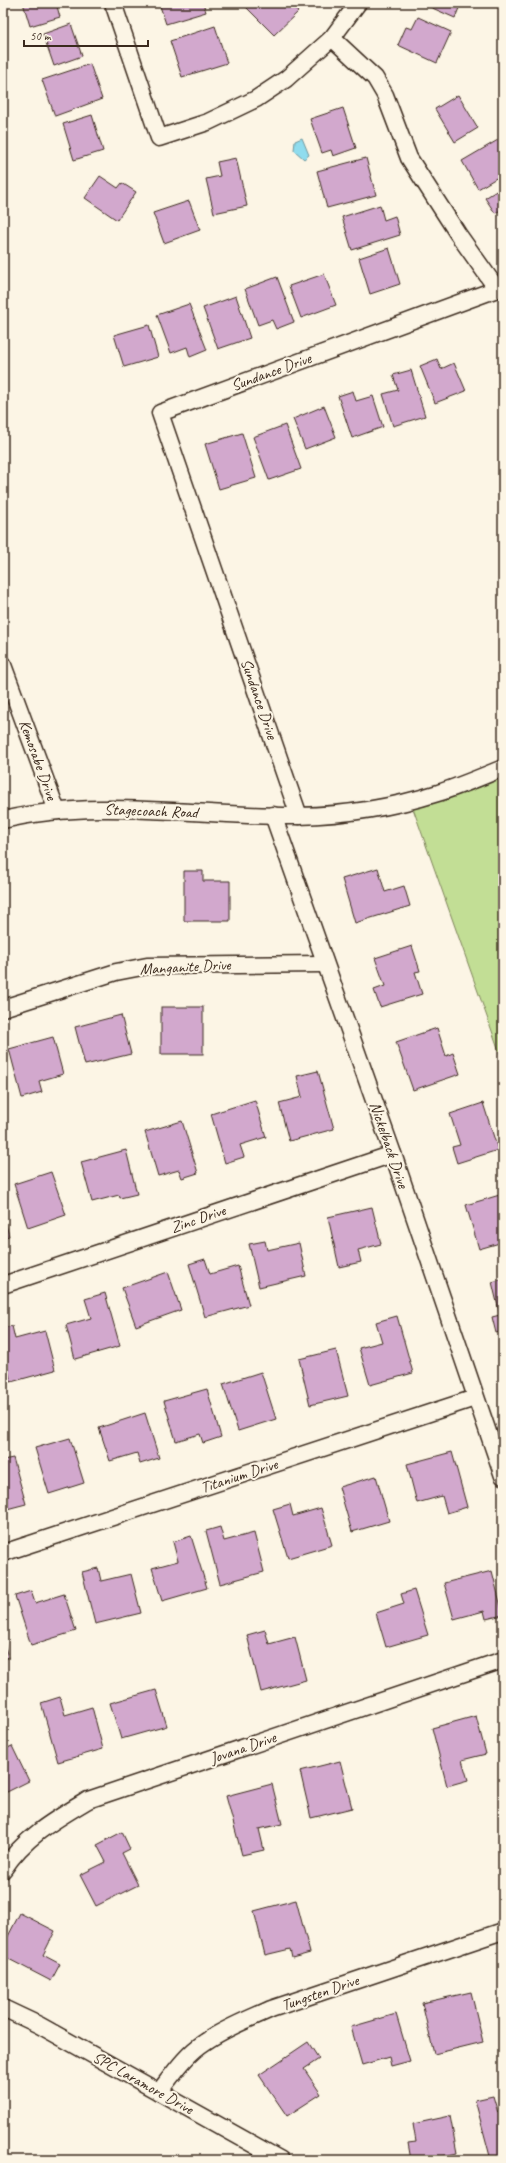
<svg xmlns="http://www.w3.org/2000/svg" width="506" height="2163" font-family="Caveat,sans-serif">
  <rect width="100%" height="100%" fill="#fcf5e5"/>
  <filter id="ink" filterUnits="userSpaceOnUse"><feTurbulence type="fractalNoise" baseFrequency=".025" numOctaves="2"/><feDisplacementMap in="SourceGraphic" scale="8" xChannelSelector="R" yChannelSelector="G"/><feConvolveMatrix kernelMatrix="1 2 1 2 8 2 1 2 1" color-interpolation-filters="sRGB"/></filter>
  <g filter="url(#ink)">
    <path fill="#c2de95" stroke="#7e845a" d="M503,766V1062L410,800Z"/>
    <path fill="#8fdcee" stroke="#6d959b" d="M302,138L309,155L304,159L294,150L295,141Z"/>
    <g fill="#d2a8cd" stroke="#3b2a1e">
      <path d="M23,3H56L60,17L30,26Z"/>
      <path d="M159,3H203L206,12L166,24Z"/>
      <path d="M242,3H290L298,12L274,35Z"/>
      <path d="M421,3H461L455,18Z"/>
      <path d="M418,17L451,32L437,63L398,45L406,27L412,29Z"/>
      <path d="M71,24L82,56L54,66L43,34Z"/>
      <path d="M215,26L227,63L182,77L170,41Z"/>
      <path d="M90,64L102,99L55,116L42,80Z"/>
      <path d="M458,95L478,128L455,142L435,109Z"/>
      <path d="M343,108L356,148L333,156L331,150L322,153L310,119Z"/>
      <path d="M92,115L103,151L74,160L63,124Z"/>
      <path d="M503,137V174L478,189L462,161Z"/>
      <path d="M236,158L247,206L214,213L206,179L220,176L217,162Z"/>
      <path d="M366,158L376,195L327,208L317,171Z"/>
      <path d="M100,176L118,188L122,183L136,192L117,220L85,198Z"/>
      <path d="M503,187V209L495,213L485,198Z"/>
      <path d="M189,201L200,230L164,243L153,213Z"/>
      <path d="M380,205L384,220L395,216L400,235L352,250L342,217Z"/>
      <path d="M389,248L400,284L370,294L359,258Z"/>
      <path d="M324,274L336,305L301,318L289,286Z"/>
      <path d="M277,277L294,322L276,329L272,320L258,325L245,289Z"/>
      <path d="M236,296L250,338L218,349L203,308Z"/>
      <path d="M189,304L207,350L190,357L187,347L171,353L157,315Z"/>
      <path d="M149,325L158,357L124,367L114,335Z"/>
      <path d="M437,359L441,369L454,363L466,391L435,403L420,366Z"/>
      <path d="M411,370L425,416L393,426L383,394L398,390L393,375Z"/>
      <path d="M353,391L356,401L373,396L383,427L352,438L338,396Z"/>
      <path d="M324,406L336,437L305,449L293,419Z"/>
      <path d="M285,425L301,469L269,480L253,437Z"/>
      <path d="M242,433L256,478L219,489L205,444Z"/>
      <path d="M378,868L385,892L404,886L410,906L355,923L342,879Z"/>
      <path d="M184,871H203V881H230V921H184Z"/>
      <path d="M412,946L420,971L415,972L422,994L380,1007L374,990L385,986L375,958Z"/>
      <rect x="161" y="1007" width="42" height="47"/>
      <path d="M121,1015L131,1054L85,1065L75,1027Z"/>
      <path d="M437,1028L446,1056L453,1053L460,1074L413,1090L396,1042Z"/>
      <path d="M53,1037L63,1074L39,1081L42,1092L22,1098L9,1049Z"/>
      <path d="M318,1071L334,1129L289,1141L279,1103L302,1097L297,1076Z"/>
      <path d="M255,1100L266,1137L240,1145L244,1157L225,1163L211,1114Z"/>
      <path d="M483,1103L498,1150L457,1163L452,1147L460,1145L450,1114Z"/>
      <path d="M182,1121L198,1173L182,1178L179,1170L158,1176L145,1132Z"/>
      <path d="M126,1150L137,1194L120,1198L119,1195L92,1202L81,1162Z"/>
      <path d="M51,1172L66,1215L28,1228L14,1184Z"/>
      <path d="M503,1194V1242L479,1249L466,1205Z"/>
      <path d="M372,1207L381,1244L358,1250L361,1262L339,1267L328,1217Z"/>
      <path d="M3,1212L9,1236L3,1238Z"/>
      <path d="M265,1241L267,1250L299,1243L306,1276L259,1287L249,1244Z"/>
      <path d="M205,1259L210,1274L238,1266L249,1305L205,1317L189,1264Z"/>
      <path d="M168,1272L181,1310L136,1326L122,1288Z"/>
      <path d="M503,1279V1331L496,1333L492,1317L500,1315L492,1282Z"/>
      <path d="M105,1293L120,1346L75,1359L66,1325L91,1318L85,1299Z"/>
      <path d="M397,1316L413,1373L370,1385L359,1348L382,1342L376,1322Z"/>
      <path d="M12,1326L15,1339L45,1331L55,1370L11,1382L3,1351V1328Z"/>
      <path d="M336,1350L348,1396L310,1405L299,1359Z"/>
      <path d="M261,1372L276,1419L238,1431L223,1384Z"/>
      <path d="M207,1389L221,1437L203,1443L200,1434L176,1441L164,1401Z"/>
      <path d="M145,1413L159,1458L140,1464L137,1453L110,1461L99,1428Z"/>
      <path d="M70,1438L84,1483L49,1494L35,1448Z"/>
      <path d="M452,1452L467,1507L447,1513L442,1496L417,1503L407,1464Z"/>
      <path d="M13,1458L26,1504L3,1510V1460Z"/>
      <path d="M376,1476L389,1521L352,1532L339,1487Z"/>
      <path d="M290,1504L293,1516L321,1508L332,1545L288,1558L273,1509Z"/>
      <path d="M220,1527L224,1541L254,1533L264,1572L220,1584L206,1531Z"/>
      <path d="M191,1536L207,1588L162,1601L152,1568L178,1561L173,1542Z"/>
      <path d="M98,1568L101,1581L131,1574L141,1613L95,1624L82,1572Z"/>
      <path d="M492,1571L503,1615L486,1619L484,1611L454,1619L444,1583Z"/>
      <path d="M414,1590L428,1635L386,1647L376,1613L404,1604L401,1594Z"/>
      <path d="M31,1591L35,1603L64,1594L76,1631L31,1645L15,1596Z"/>
      <path d="M265,1630L269,1644L295,1637L306,1680L261,1692L247,1635Z"/>
      <path d="M3,1638L8,1658L3,1659Z"/>
      <path d="M156,1690L167,1726L121,1739L110,1703Z"/>
      <path d="M60,1697L65,1715L92,1707L103,1749L58,1762L41,1703Z"/>
      <path d="M503,1706V1722L499,1707Z"/>
      <path d="M476,1716L486,1754L462,1760L468,1780L447,1786L432,1728Z"/>
      <path d="M12,1746L29,1781L3,1794V1750Z"/>
      <path d="M340,1761L352,1808L311,1818L300,1771Z"/>
      <path d="M272,1784L282,1824L259,1829L264,1850L242,1855L226,1796Z"/>
      <path d="M122,1832L130,1849L122,1853L138,1885L96,1906L80,1875L106,1862L97,1845Z"/>
      <path d="M296,1900L310,1953L292,1958L290,1949L265,1955L254,1911Z"/>
      <path d="M20,1913L55,1931L43,1955L60,1964L51,1981L3,1956V1946Z"/>
      <path d="M471,1992L483,2042L434,2054L422,2003Z"/>
      <path d="M396,2014L410,2061L391,2066L389,2057L362,2065L351,2027Z"/>
      <path d="M308,2042L319,2059L304,2069L321,2094L287,2116L259,2075Z"/>
      <path d="M493,2096L498,2113L503,2112V2157L491,2160L475,2100Z"/>
      <path d="M450,2116L457,2153L440,2157V2160H411L408,2143L416,2142L413,2124Z"/>
    </g>
    <g fill="none" stroke-linecap="round" stroke-linejoin="round">
      <g stroke="#3b2a1e" stroke-width="19">
        <g id="minor">
          <path d="M113,3L159,138L208,122L256,99L286,79L332,38L358,3"/>
          <path d="M3,665L57,811"/>
          <path d="M273,815L393,1154L503,1476"/>
          <path d="M299,816L160,413L497,289L458,234L409,158L385,95L375,78L332,38"/>
          <path d="M3,820C99,797 200,817 298,816C345,815 394,807 438,793C460,786 481,777 503,768"/>
          <path d="M3,1008L116,972L147,966L324,964"/>
          <path d="M3,1285L393,1154"/>
          <path d="M3,1553L475,1398"/>
          <path d="M3,1870C24,1837 56,1819 88,1800L503,1660"/>
          <path d="M3,2008L39,2025L281,2160"/>
          <path d="M159,2092C173,2074 186,2054 205,2042C225,2028 249,2019 271,2009L503,1931"/>
        </g>
      </g>
      <use href="#minor" stroke="#fcf5e5" stroke-width="16"/>
    </g>
  </g>
  <g text-anchor="middle" dominant-baseline="central" stroke-width="4" stroke-linejoin="round" paint-order="stroke">
    <g font-size="16" fill="#3b2a1e" stroke="#fcf5e5">
      <text transform="translate(271 372) rotate(-20)">Sundance Drive</text>
      <text transform="translate(259 699) rotate(71)">Sundance Drive</text>
      <text transform="translate(38 760) rotate(70)">Kemosabe Drive</text>
      <text transform="translate(151 811) rotate(2)">Stagecoach Road</text>
      <text transform="translate(185 967) rotate(-3)">Manganite Drive</text>
      <text transform="translate(389 1145) rotate(71)">Nickelback Drive</text>
      <text transform="translate(198 1219) rotate(-19)">Zinc Drive</text>
      <text transform="translate(239 1476) rotate(-18)">Titanium Drive</text>
      <text transform="translate(243 1748) rotate(-19)">Jovana Drive</text>
      <text transform="translate(320 1993) rotate(-19)">Tungsten Drive</text>
      <text transform="translate(143 2083) rotate(29)">SPC Laramore Drive</text>
    </g>
  </g>
  <rect width="506" height="2163" fill="none" stroke="#fcf5e5" stroke-width="16"/>
  <rect x="8" y="8" width="490" height="2147" fill="none" stroke="#3b2a1e" stroke-width="1.5" filter="url(#ink)"/>
  <path d="M24 40v6h124v-6" fill="none" stroke="#3b2a1e" stroke-width="2"/>
  <text x="30" y="40" font-size="12" fill="#3b2a1e" stroke="#fcf5e5" stroke-width="3" paint-order="stroke">50 m</text>
</svg>
